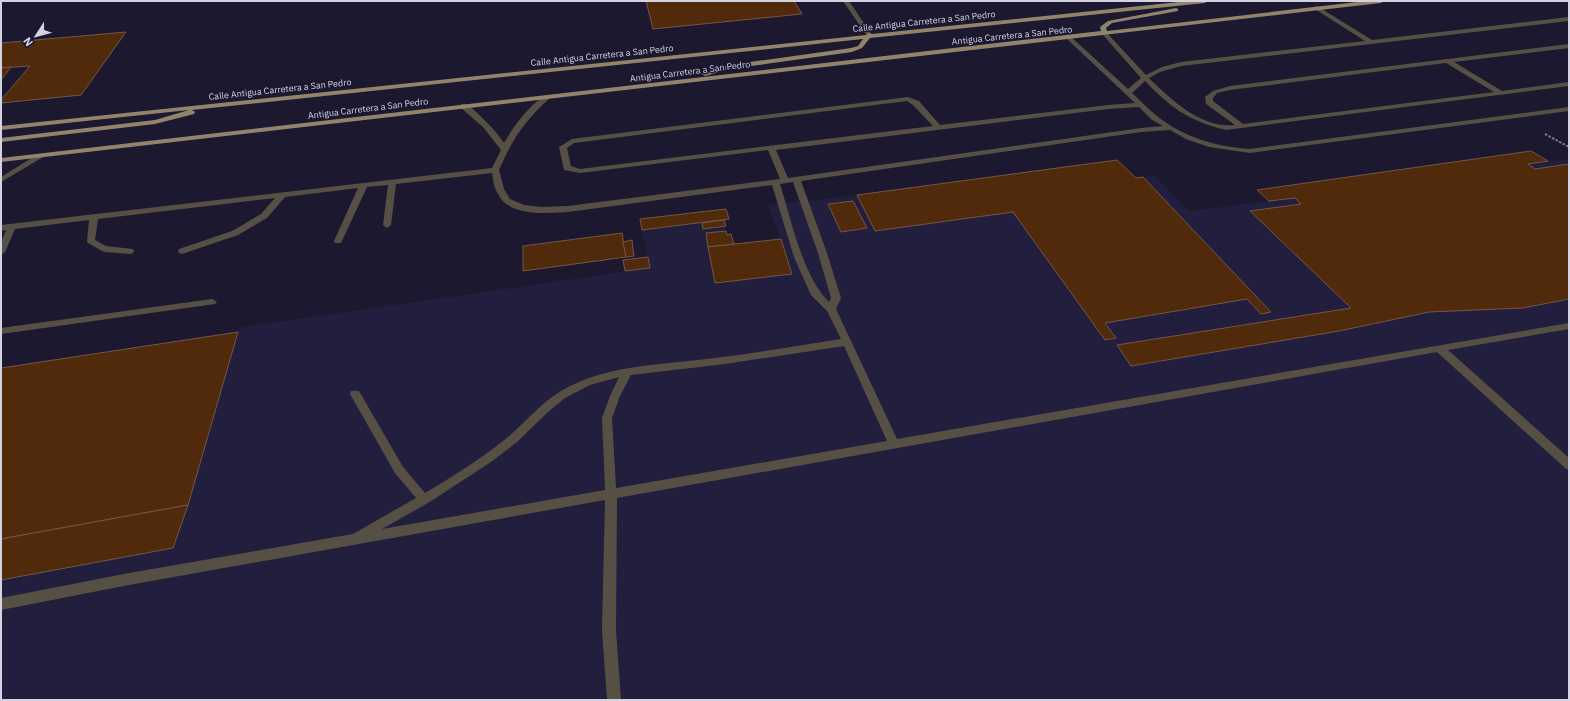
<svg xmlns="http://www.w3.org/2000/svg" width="1570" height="701" font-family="'IBM Plex Sans',sans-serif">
  <rect width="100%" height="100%" fill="#1b1830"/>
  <path fill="#221e3d" d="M1531,151L1548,161L1569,159V700H1V368L238,332L242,327L649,268L640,219L726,209L729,219L724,220L726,231L727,235L731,234L734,244L781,239L768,205L825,199L1117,160L1136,178L1155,176L1188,211L1269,201L1257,190Z"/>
  <g fill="#51290b" stroke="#735746">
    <path d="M646,1H794L802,14L653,29Z"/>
    <path d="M126,32L81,95L1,103V100L30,66L1,68V43Z"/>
    <path d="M11,67L1,80V68Z"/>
    <path d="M1531,151L1548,161L1528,164L1535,169L1569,164V299L1523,308L1429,312L1339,331L1131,366L1117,345L1351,308L1250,211L1301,204L1295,198L1269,201L1257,190Z"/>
    <path d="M1117,160L1136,178L1143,177L1271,312L1261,314L1247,299L1105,323L1116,338L1105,340L1013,212L875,231L857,195Z"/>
    <path d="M853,201L867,228L841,232L828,204Z"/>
    <path d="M726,209L729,219L642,230L640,219Z"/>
    <path d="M724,220L726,226L703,229L702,223Z"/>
    <path d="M726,231L727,235L731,234L734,244L708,247L706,233Z"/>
    <path d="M622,233L626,257L523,271V246Z"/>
    <path d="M781,239L792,274L715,283L708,247Z"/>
    <path d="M632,240L634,256L626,257L623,242Z"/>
    <path d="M648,257L650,268L625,271L623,260Z"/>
    <path d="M238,332L188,505L1,539V368Z"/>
    <path d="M188,505L173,548L1,580V539Z"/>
  </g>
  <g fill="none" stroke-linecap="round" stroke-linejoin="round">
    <path stroke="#7b798e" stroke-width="2" stroke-dasharray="2.5 1.5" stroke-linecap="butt" d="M1545,134L1569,147"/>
    <g fill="#565044" fill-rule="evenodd">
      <path d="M843,1H849L872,35L871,36H867Z"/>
      <path d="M1317,6L1372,40L1569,17V21L1181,66L1160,72L1149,78C1171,100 1202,129 1235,125L1206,104L1205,97L1213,91L1230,86L1569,44V48L1454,62L1502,91L1569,82V86L1226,130C1189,121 1171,108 1145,81L1132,93C1140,100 1148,109 1157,116C1183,137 1217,147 1250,149L1569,107V111L1250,153L1209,147L1186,139L1170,130L1141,132L801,181L827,253L841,298L836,309L897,439L1569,323V329L1448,350L1569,458V470L1565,468L1437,352L617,498L616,630L621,700H607L602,630L605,500L129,585L1,610V598L129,573L353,534L416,498L395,473L350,394L351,391H359L403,467L425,493C454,476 482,458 508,437C528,420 544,399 568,387C611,365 659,365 706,359C751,354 796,346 841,339L827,311L811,295L794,257L772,185L568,212C547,213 509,217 498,194C494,188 493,180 492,173L396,184L391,225L387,228L383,225L388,185L367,187L341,243H335L334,241L358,188L285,197L267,218L238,235L182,254L179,253L178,251L179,249L232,231L261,214L275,198L98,219L95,240L106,246L133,249L134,251L133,253L130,254L104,252L88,243L87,241L89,220L15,229L5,252L1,255V242L6,230L1,231V225L492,168L501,150L483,127L461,108V104H467C481,116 494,128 504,143C512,129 532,100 548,95L550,96V98C525,120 512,140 499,170L504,189L510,199L524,205L542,207L568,206L780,179L768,150L580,173L564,170L559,147L572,139L908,97L919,101L940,125L1108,105L1135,103L1066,38V36H1070L1128,89L1141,78L1103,35V33H1107L1146,75L1162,67L1181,62L1365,41L1315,9V7ZM1446,63L1494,92L1243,124L1213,101V98L1217,93L1230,90ZM907,101L913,105L933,126L580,169L571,166L567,148L574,143ZM1139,107L1152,120L1163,126L1141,128L788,178L776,150L1108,109ZM793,182L818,253L831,298L829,302C803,277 791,219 780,184ZM844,346L887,441L616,488L612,418L620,396L631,375L725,364ZM619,377L610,396L602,418L605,490L382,529L428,503L491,462L517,442L548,412L565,398L590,385Z"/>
      <path d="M38,154H41L45,156L1,182V177Z"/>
      <path d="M212,299L217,302L215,304L1,334V328Z"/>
    </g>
    <g fill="#91846b" fill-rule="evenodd">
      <path d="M1188,1H1208L1205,3L870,38L862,48L852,52L730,69L705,76L702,74L703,73L729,65L851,48L858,46L863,39L192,110L195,112L194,114L155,124L1,142V138L155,120L189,110L1,130V126L866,35L869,33L872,34Z"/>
      <path d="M1366,1H1384L1381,3L1,162V158L1101,31L1100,27L1108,21L1176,8L1178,9V11L1112,23L1106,28L1107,31Z"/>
    </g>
  </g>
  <g text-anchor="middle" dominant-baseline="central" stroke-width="3" stroke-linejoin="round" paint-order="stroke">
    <g font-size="9" fill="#d4d3e4" stroke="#1b1830">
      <text transform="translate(924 21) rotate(-6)">Calle Antigua Carretera a San Pedro</text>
      <text transform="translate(1012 35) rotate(-6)">Antigua Carretera a San Pedro</text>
      <text transform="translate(602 55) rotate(-6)">Calle Antigua Carretera a San Pedro</text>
      <text transform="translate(690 71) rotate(-7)">Antigua Carretera a San Pedro</text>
      <text transform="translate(280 89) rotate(-6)">Calle Antigua Carretera a San Pedro</text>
      <text transform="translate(368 108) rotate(-7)">Antigua Carretera a San Pedro</text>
    </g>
  </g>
  <rect width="1570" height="701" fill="none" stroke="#d4d3e4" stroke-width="4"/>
  <g transform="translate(36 36) rotate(234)" stroke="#1b1830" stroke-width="3" paint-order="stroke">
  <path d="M0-3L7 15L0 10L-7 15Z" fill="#d4d3e4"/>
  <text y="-6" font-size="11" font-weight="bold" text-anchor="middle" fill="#d4d3e4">N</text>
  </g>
</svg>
